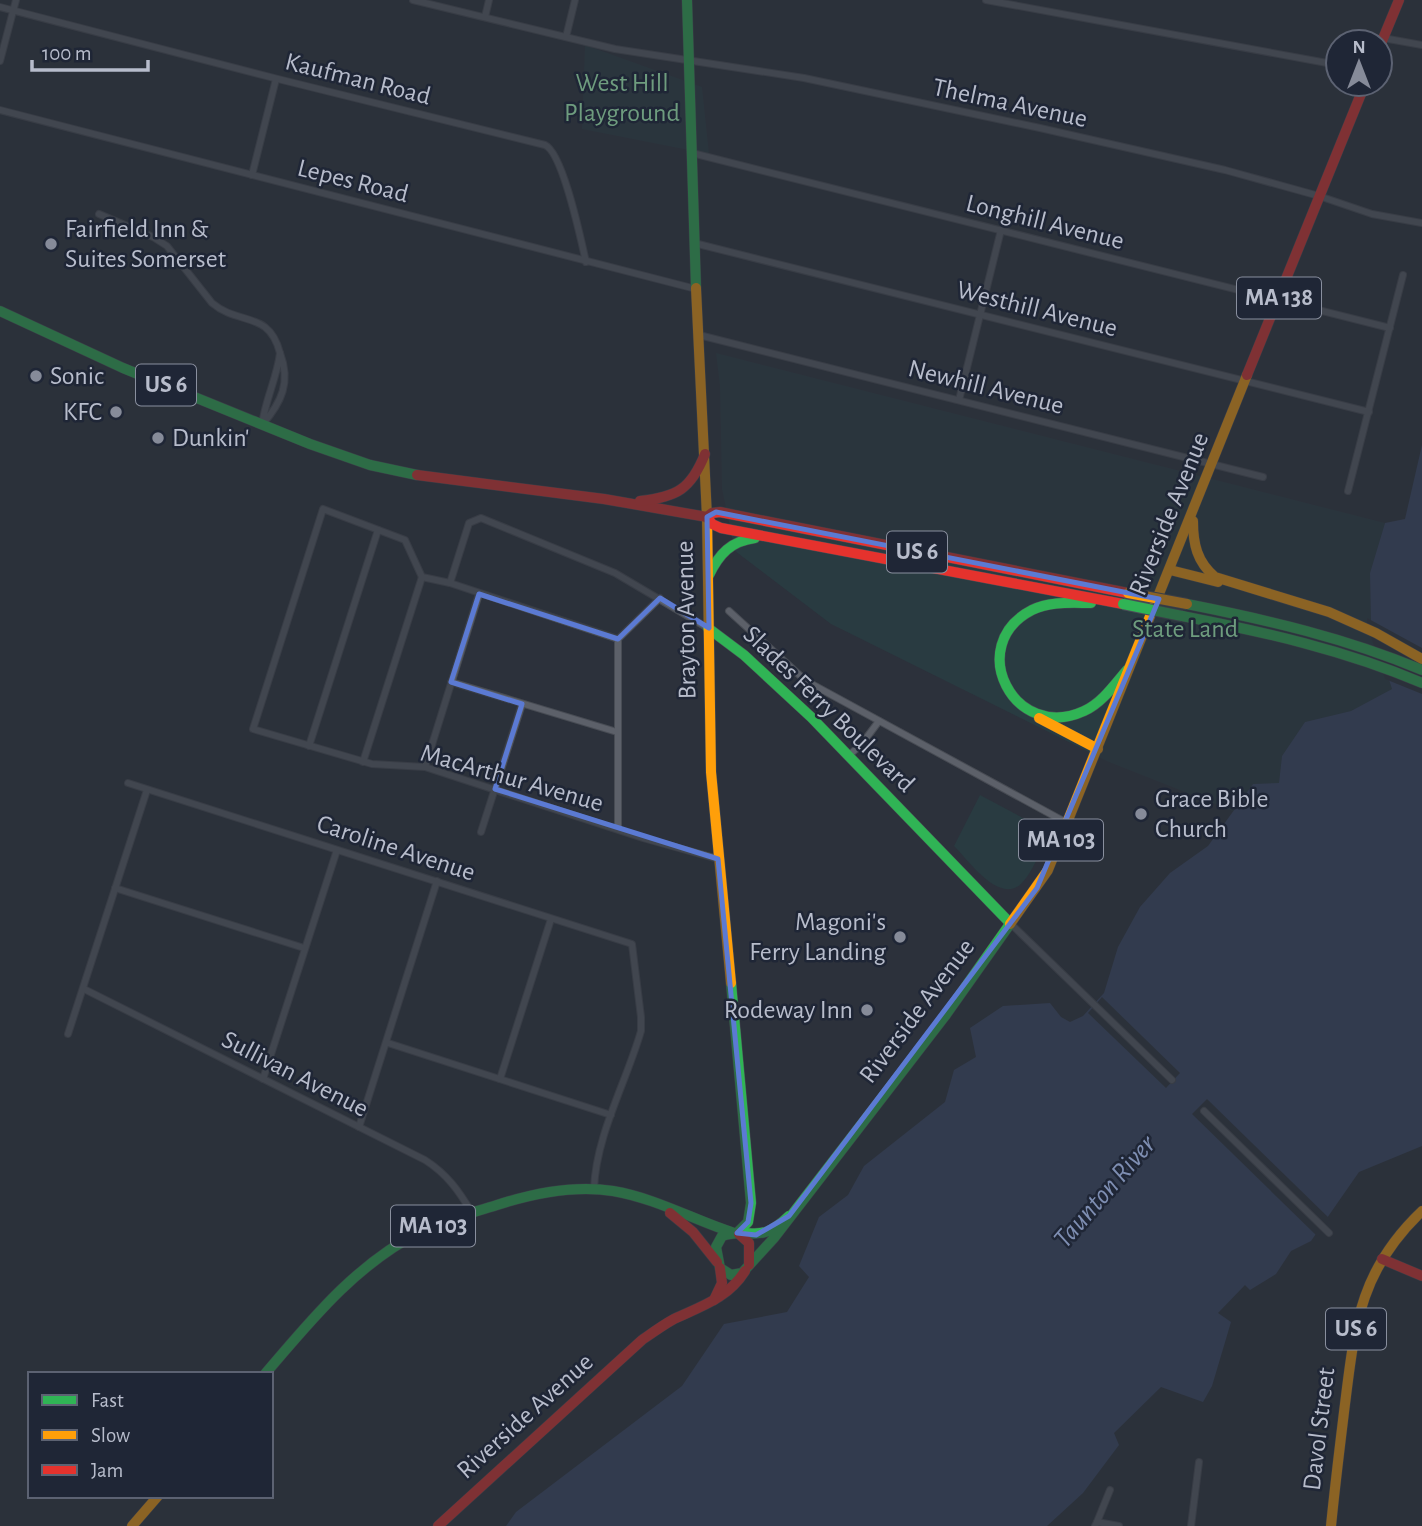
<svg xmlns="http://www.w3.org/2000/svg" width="1422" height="1526" font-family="'Alegreya Sans',sans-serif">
  <rect width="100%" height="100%" fill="#2c313b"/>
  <g fill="#293b41">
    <path d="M585,45L702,87L709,154L582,129Z"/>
    <path d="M716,353L1385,523L1370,573L1371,624L1392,689L1351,711L1305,722L1282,756L1279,783L1253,784L1233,811L1109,762L831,624L735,551L722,489L720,386Z"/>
    <path d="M980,795L1051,833L1042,856L1039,855C1034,865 1029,876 1021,884C999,904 969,861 954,846Z"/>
  </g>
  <path fill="#3a4866" d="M1422,445V1146L1359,1172L1311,1241L1291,1251L1276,1274L1250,1290L1245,1285L1218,1313L1231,1322L1212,1386L1203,1402L1161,1387L1114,1433L1119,1445L1083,1493L1047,1526H506L516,1512L682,1386L724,1324L787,1312L809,1277L799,1266L819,1217L848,1195L864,1166L945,1102L954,1070L976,1057L970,1028L1003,1006L1050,1003L1061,1017L1070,1022L1083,1016L1104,993L1118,947L1140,907L1170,873L1208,846L1253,784L1279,783L1282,756L1305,722L1351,711L1392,689L1371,624L1370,573L1385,523L1405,519Z"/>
  <g fill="#2c313b">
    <path d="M1367,618L1422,648V694L1385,679L1367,625Z"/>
    <path d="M1102,997L1180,1073L1166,1088L1088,1013Z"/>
    <path d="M1207,1099L1330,1219L1318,1237L1192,1114Z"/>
  </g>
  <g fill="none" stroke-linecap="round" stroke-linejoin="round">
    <g stroke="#484c54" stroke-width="8">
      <g id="street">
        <path d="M413,0L615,49L804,78L1040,128L1225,170L1319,196L1372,214L1422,223"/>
        <path d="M986,0L1338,65"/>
        <path d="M0,7L278,79L545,145C563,153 581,240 586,262"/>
        <path d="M485,17L489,0"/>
        <path d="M566,37L575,0"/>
        <path d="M1383,38L1422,45"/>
        <path d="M0,61L16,0"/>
        <path d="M0,110L696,289"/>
        <path d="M692,153L1390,328"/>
        <path d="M252,175L276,79"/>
        <path d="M99,214L153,237L167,246L212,303C239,326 269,310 280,353"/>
        <path d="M694,243L1369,412"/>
        <path d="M699,335L1263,477"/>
        <path d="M280,353C291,382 282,402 262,425C265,400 277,378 280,353Z"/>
        <path d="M959,400L1001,230"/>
        <path d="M1348,491L1403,275"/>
        <path d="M450,583L469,523L481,518L615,573L708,628"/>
        <path d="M729,611L806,681L1067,823"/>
        <path d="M618,639L450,583L422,577L405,540L323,509L253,729L372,764L425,767L643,838L718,859"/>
        <path d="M451,682L617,732"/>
        <path d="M309,746L378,530"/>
        <path d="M849,755L861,745L879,721"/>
        <path d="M363,762L422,577"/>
        <path d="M425,767L479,594"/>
        <path d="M128,783L632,944L641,1017V1031C626,1083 596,1135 594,1189"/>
        <path d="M618,829V639L660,598"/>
        <path d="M481,832L522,704"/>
        <path d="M115,888L304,948"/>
        <path d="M1010,923L1172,1080"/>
        <path d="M84,989L425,1160C447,1174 459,1191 472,1213"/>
        <path d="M68,1034L147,790"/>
        <path d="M388,1043L611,1115"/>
        <path d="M263,1079L337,850"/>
        <path d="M500,1079L551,919"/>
        <path d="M1204,1111L1329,1233"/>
        <path d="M359,1127L437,881"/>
        <path d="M1097,1522L1110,1490"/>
        <path d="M1095,1526L1097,1522L1119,1526"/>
        <path d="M1191,1526L1199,1462"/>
      </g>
    </g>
    <g stroke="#484c54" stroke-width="11">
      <g id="fast">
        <path d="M687,0L696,288"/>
        <path d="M0,311L123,368L310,444L370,465L417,475"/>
        <path d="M709,575C719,554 731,541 755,538"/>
        <path d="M1091,603C1072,603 1050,601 1032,610C964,645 1014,743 1084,711C1102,703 1115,684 1127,670"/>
        <path d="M1187,604C1268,620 1346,638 1422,670"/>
        <path d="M1182,616C1264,632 1345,650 1422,683"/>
        <path d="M708,628L744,655L811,717L1010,923"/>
        <path d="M731,983L751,1203L748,1222L737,1233"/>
        <path d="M789,1216C758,1246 753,1226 722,1236L716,1247L720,1268L731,1275L742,1273L774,1238L945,1016L1010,924"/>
        <path d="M265,1374C311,1320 357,1263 422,1231C445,1219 472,1213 497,1205C534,1193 575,1185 613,1191C655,1198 694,1220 734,1233"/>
      </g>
    </g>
    <g stroke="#484c54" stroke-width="11">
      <g id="slow">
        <path d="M696,288L707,517"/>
        <path d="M707,517L711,772L731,983"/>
        <path d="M1193,521C1193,544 1197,562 1215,577L1329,612L1376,633L1422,659"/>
        <path d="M1170,570L1218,582"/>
        <path d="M1039,718L1098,749"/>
        <path d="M1010,924L1048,870L1247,375"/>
        <path d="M132,1526L158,1496"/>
        <path d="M1331,1526C1335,1485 1340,1445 1345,1404C1355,1324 1360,1270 1422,1211"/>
      </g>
    </g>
    <g stroke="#484c54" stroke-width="11">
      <g id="jam">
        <path d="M1380,46L1399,0"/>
        <path d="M1247,375L1365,84"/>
        <path d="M417,475L604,499L707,517"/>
        <path d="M640,501C677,497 691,489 705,454"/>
        <path d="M707,517L712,513L720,512L1128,593"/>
        <path d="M707,517L712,524L721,528L1123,604"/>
        <path d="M670,1213L693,1232L717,1262"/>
        <path d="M739,1234L749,1243V1265"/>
        <path d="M1382,1259L1422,1276"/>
        <path d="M714,1300L722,1283L720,1268"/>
        <path d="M438,1526L642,1340C652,1333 663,1325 674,1319C702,1306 728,1298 745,1271"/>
      </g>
    </g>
    <use href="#street" stroke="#5c6069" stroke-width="6"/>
    <use href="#fast" stroke="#30b455" stroke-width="10"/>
    <use href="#slow" stroke="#ff9f0a" stroke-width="10"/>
    <use href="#jam" stroke="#e5322d" stroke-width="10"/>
    <g stroke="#4a4e58" stroke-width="12" stroke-linecap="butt">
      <path id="fast-bridge" d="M1123,604L1182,616"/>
    </g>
    <g stroke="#4a4e58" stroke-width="12" stroke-linecap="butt">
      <path id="slow-bridge" d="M1128,593L1187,604"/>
    </g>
    <use href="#fast-bridge" stroke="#30b455" stroke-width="10"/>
    <use href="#slow-bridge" stroke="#ff9f0a" stroke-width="10"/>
  </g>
  <path d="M0 0H1422V1526H0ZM716,512L1159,599L1037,888L789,1216L756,1235L737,1233L748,1222L751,1203L718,859L495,789L522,704L451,682L479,594L618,639L660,598L709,628L707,517Z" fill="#2c313b" fill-opacity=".55" fill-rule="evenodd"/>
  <path fill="none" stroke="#5b7ad3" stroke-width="5" stroke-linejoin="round" d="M716,512L1159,599L1037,888L789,1216L756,1235L737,1233L748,1222L751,1203L718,859L495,789L522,704L451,682L479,594L618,639L660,598L709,628L707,517Z"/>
  <g fill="#868b99" stroke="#1f2636" stroke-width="2.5">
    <circle cx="51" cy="244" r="7"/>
    <circle cx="36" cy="376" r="7"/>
    <circle cx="116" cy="412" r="7"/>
    <circle cx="158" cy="438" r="7"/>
    <circle cx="1141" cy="814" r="7"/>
    <circle cx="900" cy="937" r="7"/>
    <circle cx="867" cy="1010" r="7"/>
  </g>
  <g text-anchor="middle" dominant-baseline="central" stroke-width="5" stroke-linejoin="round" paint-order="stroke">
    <g fill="#1f2636" stroke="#898f9e" stroke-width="2">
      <rect x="1237" y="277.5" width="84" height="41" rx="5"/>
      <rect x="136" y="364.5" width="60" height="41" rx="5"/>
      <rect x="887" y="531.5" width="60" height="41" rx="5"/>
      <rect x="1019" y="819.5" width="84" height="41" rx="5"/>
      <rect x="391" y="1205.5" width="84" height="41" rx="5"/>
      <rect x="1326" y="1308.5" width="60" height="41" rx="5"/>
    </g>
    <g font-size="24" font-weight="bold" fill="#b7bccb">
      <text x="1279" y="298">MA 138</text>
      <text x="166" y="385">US 6</text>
      <text x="917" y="552">US 6</text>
      <text x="1061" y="840">MA 103</text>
      <text x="433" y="1226">MA 103</text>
      <text x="1356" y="1329">US 6</text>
    </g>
    <g font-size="26" fill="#b7bccb" stroke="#1f2636">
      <text transform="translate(358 79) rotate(14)">Kaufman Road</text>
      <text transform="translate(1010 103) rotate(12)">Thelma Avenue</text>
      <text transform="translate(353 181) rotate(14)">Lepes Road</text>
      <text transform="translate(1045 222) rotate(14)">Longhill Avenue</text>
      <text transform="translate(1037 309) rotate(14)">Westhill Avenue</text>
      <text transform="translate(986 387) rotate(14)">Newhill Avenue</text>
      <text transform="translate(1169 514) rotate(-68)">Riverside Avenue</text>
      <text transform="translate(686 620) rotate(-91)">Brayton Avenue</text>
      <text transform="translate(829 709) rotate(44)">Slades Ferry Boulevard</text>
      <text transform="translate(512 778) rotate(16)">MacArthur Avenue</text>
      <text transform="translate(396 848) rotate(18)">Caroline Avenue</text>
      <text transform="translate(917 1011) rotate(-53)">Riverside Avenue</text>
      <text transform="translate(295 1074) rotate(27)">Sullivan Avenue</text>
      <text transform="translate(525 1416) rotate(-42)">Riverside Avenue</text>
      <text transform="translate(1319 1429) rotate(-83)">Davol Street</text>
    </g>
    <g font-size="26" fill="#6e9c7e" stroke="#1f2636">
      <text x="622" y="83">West Hill<tspan x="622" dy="30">Playground</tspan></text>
      <text x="1185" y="629">State Land</text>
    </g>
    <g font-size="26" fill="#b7bccb" stroke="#1f2636" text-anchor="start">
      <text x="65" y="229">Fairfield Inn &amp;<tspan x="65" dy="30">Suites Somerset</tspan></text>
      <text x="50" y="376">Sonic</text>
      <text x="102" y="412" text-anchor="end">KFC</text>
      <text x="172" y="438">Dunkin'</text>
      <text x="1155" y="799">Grace Bible<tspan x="1155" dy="30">Church</tspan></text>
      <text x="886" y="922" text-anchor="end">Magoni's<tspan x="886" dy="30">Ferry Landing</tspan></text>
      <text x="853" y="1010" text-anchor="end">Rodeway Inn</text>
    </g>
    <g font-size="28" font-style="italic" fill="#7e8eb2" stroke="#1f2636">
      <text transform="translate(1105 1192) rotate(-49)">Taunton River</text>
    </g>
  </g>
  <rect x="28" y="1372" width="245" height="126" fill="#1f2636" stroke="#5c6272" stroke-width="2"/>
  <rect x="42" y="1395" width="35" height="10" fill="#30b455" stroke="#5c6272" stroke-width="2"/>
  <text x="91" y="1407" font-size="21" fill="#b7bccb">Fast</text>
  <rect x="42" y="1430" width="35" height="10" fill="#ff9f0a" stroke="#5c6272" stroke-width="2"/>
  <text x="91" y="1442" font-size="21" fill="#b7bccb">Slow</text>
  <rect x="42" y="1465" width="35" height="10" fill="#e5322d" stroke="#5c6272" stroke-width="2"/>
  <text x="91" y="1477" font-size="21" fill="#b7bccb">Jam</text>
  <g transform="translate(1359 63)"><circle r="33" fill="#1f2636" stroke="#5c6272" stroke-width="2"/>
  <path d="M0-5L12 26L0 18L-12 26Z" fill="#868b99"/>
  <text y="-10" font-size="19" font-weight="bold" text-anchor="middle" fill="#b7bccb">N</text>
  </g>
  <path d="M32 60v10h116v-10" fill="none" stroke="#b7bccb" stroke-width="3.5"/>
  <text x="42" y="60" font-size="21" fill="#b7bccb" stroke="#1f2636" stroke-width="5" paint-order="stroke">100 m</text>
</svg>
